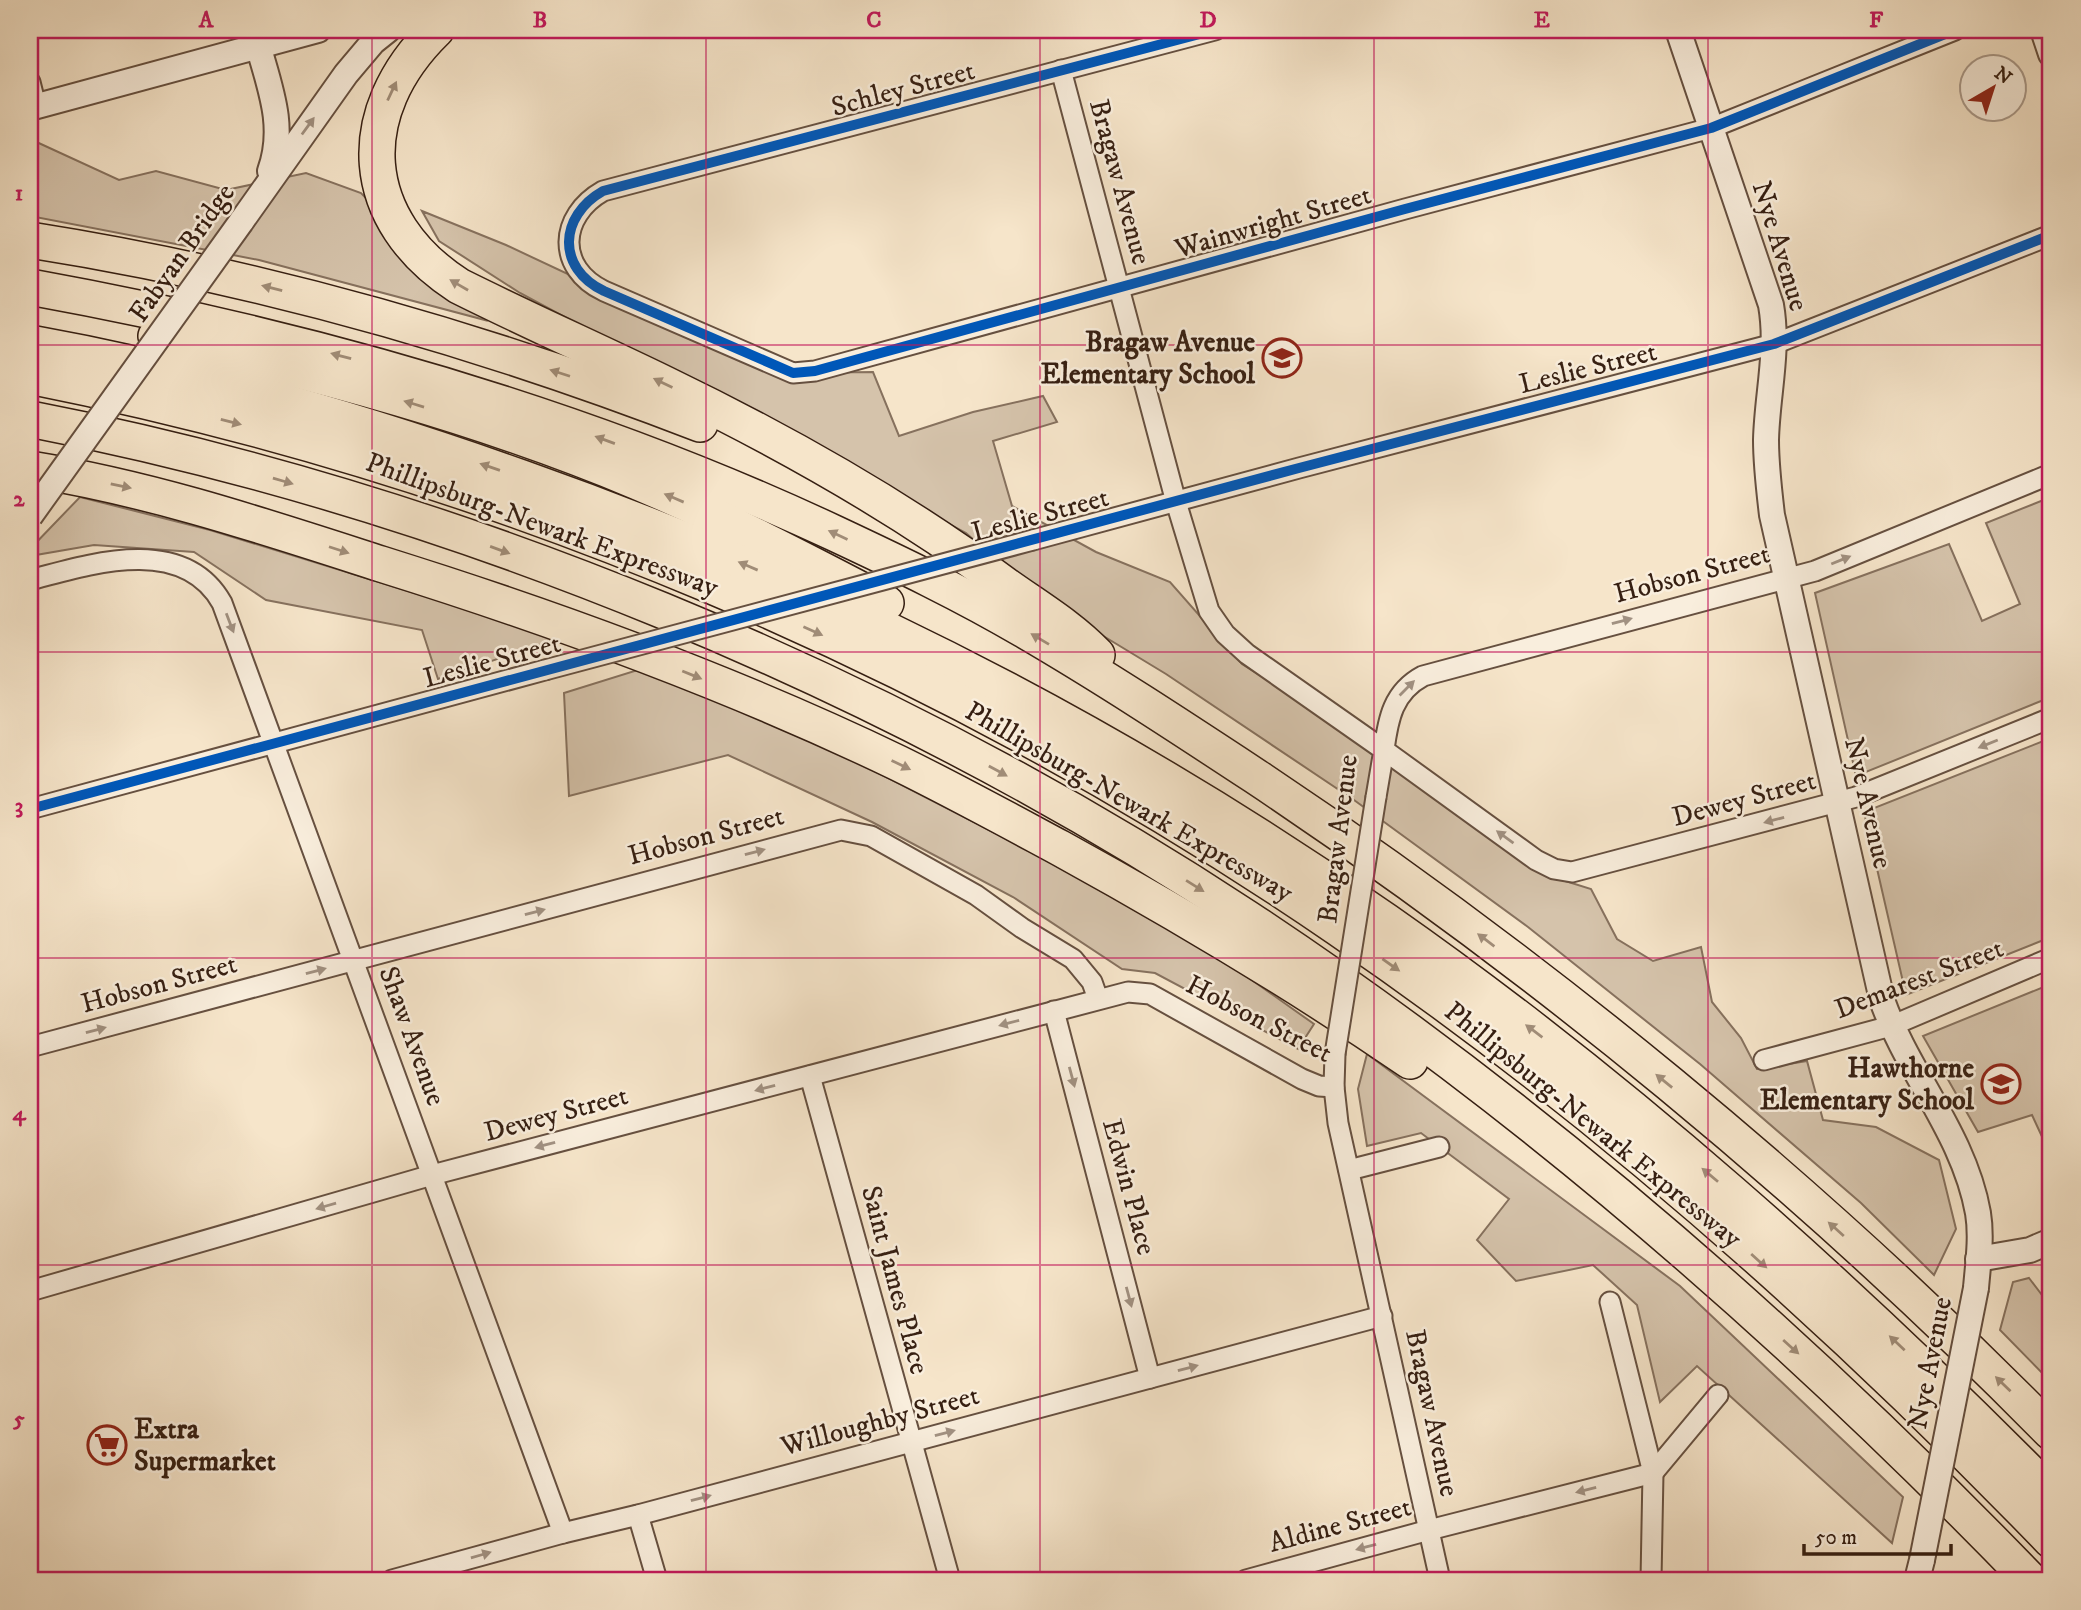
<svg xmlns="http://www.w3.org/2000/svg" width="2081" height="1610" font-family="'IM FELL DW Pica',serif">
  <rect width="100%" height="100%" fill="#f6e5ca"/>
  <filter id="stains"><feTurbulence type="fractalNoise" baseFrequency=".00286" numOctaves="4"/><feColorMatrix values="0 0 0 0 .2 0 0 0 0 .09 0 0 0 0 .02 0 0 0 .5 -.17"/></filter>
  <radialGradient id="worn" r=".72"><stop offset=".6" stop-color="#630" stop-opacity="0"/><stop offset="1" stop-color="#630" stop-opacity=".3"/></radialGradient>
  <g fill="#d5c3ab" stroke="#86715e" stroke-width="2">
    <path d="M30,139L119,180L156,171L226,190L306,173L361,193L485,320L259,260L30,216Z"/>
    <path d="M422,211L506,245L604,291L793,373L873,372L899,436L973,412L1043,396L1057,422L993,441L1012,506L1096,552L1170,582L1242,664L1424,778L1543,874L1591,889L1617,939L1653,961L1701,947L1712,1002L1741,1038L1757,1069L1807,1061L1823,1120L1876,1127L1939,1160L1956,1229L1934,1275L1861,1203L1700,1064L1528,927L1354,800L1166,674L1039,597L966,533L520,293L439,241Z"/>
    <path d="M80,497L210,530L560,638L438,679L422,630L266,600L194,552L94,545L30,556V549Z"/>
    <path d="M2051,497V697L1856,776L1815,593L1949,544L1982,621L2020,604L1986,523Z"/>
    <path d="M644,668L861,764L1069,871L1232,966L1314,1024L1298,1049L1155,973L1122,969L1013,897L872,822L728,755L569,796L564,693Z"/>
    <path d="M2051,738V937L1906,995L1864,812Z"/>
    <path d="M2051,984V1154H2050L2032,1115L1978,1132L1923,1036Z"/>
    <path d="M1367,1054L1680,1286L1903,1497L1892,1543L1697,1366L1660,1402L1637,1305L1593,1265L1516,1281L1477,1240L1509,1199L1421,1133L1367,1146L1358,1089Z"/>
    <path d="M2029,1278L2051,1307V1382L2000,1330L2013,1282Z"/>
  </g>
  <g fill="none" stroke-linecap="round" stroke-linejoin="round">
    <g stroke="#665040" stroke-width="23">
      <g id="minor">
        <path d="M1215,30L603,191C559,216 556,268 604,291L793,373L815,371L1405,209L1711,128L1955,30"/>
        <path d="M1061,70L1176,502L1209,611L1225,634L1247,654L1384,750L1376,797"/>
        <path d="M30,82L36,106"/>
        <path d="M2051,474L1815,571L1423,676C1393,692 1388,719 1384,750L1536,860L1554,869L1572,872L1856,797L2051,718"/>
        <path d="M1033,540L1299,468L1774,344L2051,235"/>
        <path d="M30,580C90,564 183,534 222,603L563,1533"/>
        <path d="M30,809L545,670"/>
        <path d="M1054,1011L1150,1378"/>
        <path d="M30,1047L841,830L871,836L976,895L1022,928L1073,959L1092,982L1098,999"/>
        <path d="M1335,1054L1334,1087L1338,1123L1440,1580"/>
        <path d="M1764,1060L1891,1026L2051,958"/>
        <path d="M810,1076L950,1580"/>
        <path d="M1349,1170L1439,1147"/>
        <path d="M30,1291L432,1175L1128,992L1150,994L1302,1079L1319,1086L1334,1087"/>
        <path d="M1610,1302L1653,1473L1651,1580"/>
        <path d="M1653,1473L1718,1395"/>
        <path d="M638,1515L657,1580"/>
        <path d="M392,1580L563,1533L638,1515L1382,1316"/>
        <path d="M1246,1580L1429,1530L1653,1473"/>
      </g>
    </g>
    <g stroke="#665040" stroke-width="28">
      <g id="tertiary">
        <path d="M1678,30L1771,305C1779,351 1767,395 1766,440C1766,465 1769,490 1772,515L1882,1000C1908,1074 1964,1134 1978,1213C1982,1237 1978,1264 1976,1288"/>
        <path d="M2043,30L2051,54"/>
        <path d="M258,45C270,88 286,127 270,171"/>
        <path d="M30,108L318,30"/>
        <path d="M241,222L346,74L373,42L388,30"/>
        <path d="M1978,1259L2030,1250L2051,1241"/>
        <path d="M1917,1580L1922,1560"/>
      </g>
    </g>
    <g stroke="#361f12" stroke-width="38">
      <g id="motorway">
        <path d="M436,30C351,113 357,220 459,286C527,320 597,351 665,384C783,441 899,506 1004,584C1036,607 1069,626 1097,655"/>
        <path d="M30,240C259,276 483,340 700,424"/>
        <path d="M30,287C305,337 580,414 834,533C898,563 963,594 1024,630C1103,676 1179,726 1255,776C1539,965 1812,1189 2051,1432"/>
        <path d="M156,336C319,373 483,417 638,482C723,518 804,560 886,603"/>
        <path d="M30,343C197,373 362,421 522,478C828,586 1119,735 1386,921C1626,1089 1845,1286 2051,1494"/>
        <path d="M30,376C497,469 945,659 1338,928C1597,1105 1834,1315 2051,1540"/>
        <path d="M30,419C453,501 887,681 1247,918C1533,1107 1792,1334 2030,1580"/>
        <path d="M30,469C153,489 263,526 381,564C557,619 732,683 898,763C953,790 1006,819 1060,848C1180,914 1297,984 1410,1061"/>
      </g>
    </g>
    <use href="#minor" stroke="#f9eedd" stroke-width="19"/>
    <use href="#tertiary" stroke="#f9eedd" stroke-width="24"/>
    <use href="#motorway" stroke="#f6e5ca" stroke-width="35"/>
    <g stroke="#665040" stroke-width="23" stroke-linecap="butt">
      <g id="minor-bridge">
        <path d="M545,670L1033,540"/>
        <path d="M1335,1054L1376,797"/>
      </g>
    </g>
    <g stroke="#665040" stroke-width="28" stroke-linecap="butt">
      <g id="tertiary-bridge">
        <path d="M30,516L241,222"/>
        <path d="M1922,1560L1976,1288"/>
      </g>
    </g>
    <use href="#minor-bridge" stroke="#f9eedd" stroke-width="19"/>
    <use href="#tertiary-bridge" stroke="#f9eedd" stroke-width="24"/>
    <g stroke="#f9eedd" stroke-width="15">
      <g id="cycleway">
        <path d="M1215,30L603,191C559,216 556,268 604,291L793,373L815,371L1405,209L1711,128L1955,30"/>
        <path d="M30,809L1299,468L1774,344L2051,235"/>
      </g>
    </g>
    <use href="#cycleway" stroke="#0057b8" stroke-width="10"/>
  </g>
  <defs><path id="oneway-solid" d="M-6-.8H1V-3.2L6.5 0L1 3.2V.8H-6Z" transform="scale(1.75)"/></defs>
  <g fill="#a08c77">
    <use href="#oneway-solid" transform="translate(392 91) rotate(-65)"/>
    <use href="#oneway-solid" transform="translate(459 285) rotate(-150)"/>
    <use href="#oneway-solid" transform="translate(272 288) rotate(-166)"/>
    <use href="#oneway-solid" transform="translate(341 356) rotate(-165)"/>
    <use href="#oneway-solid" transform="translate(560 373) rotate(-162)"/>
    <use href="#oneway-solid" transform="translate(663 383) rotate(-154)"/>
    <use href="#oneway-solid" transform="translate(414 404) rotate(-163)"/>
    <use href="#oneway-solid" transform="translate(231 422) rotate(14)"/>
    <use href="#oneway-solid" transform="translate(605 440) rotate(-160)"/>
    <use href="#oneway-solid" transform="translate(490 467) rotate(-161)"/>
    <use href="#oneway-solid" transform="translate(283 481) rotate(16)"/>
    <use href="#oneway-solid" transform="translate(121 486) rotate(12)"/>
    <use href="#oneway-solid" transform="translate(674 498) rotate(-157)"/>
    <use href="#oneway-solid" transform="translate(838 535) rotate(-155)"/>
    <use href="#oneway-solid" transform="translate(339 550) rotate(18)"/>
    <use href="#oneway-solid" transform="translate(500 550) rotate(20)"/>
    <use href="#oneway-solid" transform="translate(748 566) rotate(-157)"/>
    <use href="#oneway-solid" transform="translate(813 631) rotate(24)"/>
    <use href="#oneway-solid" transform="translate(1040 639) rotate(-149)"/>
    <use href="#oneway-solid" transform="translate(692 675) rotate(22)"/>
    <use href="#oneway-solid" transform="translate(901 765) rotate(26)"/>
    <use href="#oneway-solid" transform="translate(998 771) rotate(29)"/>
    <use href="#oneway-solid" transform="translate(1195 886) rotate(32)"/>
    <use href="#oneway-solid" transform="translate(1486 940) rotate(-143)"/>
    <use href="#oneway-solid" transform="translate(1391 965) rotate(35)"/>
    <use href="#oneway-solid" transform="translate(1534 1031) rotate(-143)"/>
    <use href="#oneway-solid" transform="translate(1664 1081) rotate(-141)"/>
    <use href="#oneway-solid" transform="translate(1710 1175) rotate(-140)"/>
    <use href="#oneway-solid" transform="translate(1836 1229) rotate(-138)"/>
    <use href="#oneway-solid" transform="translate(1759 1261) rotate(42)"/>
    <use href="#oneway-solid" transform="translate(1897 1343) rotate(-137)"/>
    <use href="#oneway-solid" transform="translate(1791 1347) rotate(42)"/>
    <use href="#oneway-solid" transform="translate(2003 1384) rotate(-136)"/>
  </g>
  <g fill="#a19182">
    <use href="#oneway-solid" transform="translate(308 126) rotate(-54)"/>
    <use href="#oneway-solid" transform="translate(1841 560) rotate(-22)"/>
    <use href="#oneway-solid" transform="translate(1622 621) rotate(-15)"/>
    <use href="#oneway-solid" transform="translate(230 623) rotate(69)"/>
    <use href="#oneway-solid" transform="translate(1407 688) rotate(-45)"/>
    <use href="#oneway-solid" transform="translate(1988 744) rotate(158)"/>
    <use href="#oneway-solid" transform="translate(1774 820) rotate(165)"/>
    <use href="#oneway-solid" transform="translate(1505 837) rotate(-144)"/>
    <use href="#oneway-solid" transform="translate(755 852) rotate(-15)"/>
    <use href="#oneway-solid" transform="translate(535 912) rotate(-15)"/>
    <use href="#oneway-solid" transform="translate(316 971) rotate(-15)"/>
    <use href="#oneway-solid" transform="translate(1009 1023) rotate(165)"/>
    <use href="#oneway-solid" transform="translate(96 1030) rotate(-15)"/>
    <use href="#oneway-solid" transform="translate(1072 1077) rotate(75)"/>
    <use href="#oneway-solid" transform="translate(765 1088) rotate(165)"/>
    <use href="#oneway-solid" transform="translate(545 1145) rotate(165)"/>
    <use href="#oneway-solid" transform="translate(326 1206) rotate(164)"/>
    <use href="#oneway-solid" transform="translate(1129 1297) rotate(75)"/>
    <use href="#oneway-solid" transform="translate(1188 1368) rotate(-15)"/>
    <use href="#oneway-solid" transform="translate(945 1433) rotate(-15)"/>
    <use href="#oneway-solid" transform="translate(1586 1490) rotate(166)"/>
    <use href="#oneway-solid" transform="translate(701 1498) rotate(-15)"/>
    <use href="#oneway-solid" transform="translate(1366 1547) rotate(165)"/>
    <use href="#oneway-solid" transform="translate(481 1555) rotate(-16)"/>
  </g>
  <path fill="none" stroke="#c2185b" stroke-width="2" stroke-opacity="0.55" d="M372,30V1580M706,30V1580M1040,30V1580M1374,30V1580M1708,30V1580M30,345H2051M30,652H2051M30,958H2051M30,1265H2051"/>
  <defs>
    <g id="school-ring" transform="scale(2.0125)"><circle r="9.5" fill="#f9eedd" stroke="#8f2418" stroke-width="1.5"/><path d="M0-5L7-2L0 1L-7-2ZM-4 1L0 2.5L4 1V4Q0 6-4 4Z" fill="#8f2418"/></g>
    <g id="supermarket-ring" transform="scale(2.0125)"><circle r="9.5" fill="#f9eedd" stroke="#8f2418" stroke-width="1.5"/><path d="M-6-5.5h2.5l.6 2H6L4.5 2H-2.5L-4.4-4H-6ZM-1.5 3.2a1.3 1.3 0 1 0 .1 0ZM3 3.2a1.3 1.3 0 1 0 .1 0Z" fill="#8f2418"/></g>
  </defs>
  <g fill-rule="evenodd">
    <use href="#school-ring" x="1282" y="358"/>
    <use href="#school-ring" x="2001" y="1084"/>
    <use href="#supermarket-ring" x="107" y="1445"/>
  </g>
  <g text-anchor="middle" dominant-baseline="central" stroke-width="5" stroke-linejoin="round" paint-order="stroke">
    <g font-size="28" fill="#361f12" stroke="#f9eedd">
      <text transform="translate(903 89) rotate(-15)">Schley Street</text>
      <text transform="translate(1120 182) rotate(75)">Bragaw Avenue</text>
      <text transform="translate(1273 222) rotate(-16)">Wainwright Street</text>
      <text transform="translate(1780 246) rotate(73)">Nye Avenue</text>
      <text transform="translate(182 253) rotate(-55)">Fabyan Bridge</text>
      <text transform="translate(1588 368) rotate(-14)">Leslie Street</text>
      <text transform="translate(1040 515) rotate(-15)">Leslie Street</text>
      <text transform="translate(542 525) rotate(20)">Phillipsburg-Newark Expressway</text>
      <text transform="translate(1692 574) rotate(-15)">Hobson Street</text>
      <text transform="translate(492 661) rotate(-15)">Leslie Street</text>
      <text transform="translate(1744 799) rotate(-15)">Dewey Street</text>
      <text transform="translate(1129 802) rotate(30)">Phillipsburg-Newark Expressway</text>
      <text transform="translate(1868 803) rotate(77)">Nye Avenue</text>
      <text transform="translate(706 836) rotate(-15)">Hobson Street</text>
      <text transform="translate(1338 839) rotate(-83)">Bragaw Avenue</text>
      <text transform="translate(1919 979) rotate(-21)">Demarest Street</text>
      <text transform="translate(159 984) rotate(-15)">Hobson Street</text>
      <text transform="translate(1259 1019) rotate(27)">Hobson Street</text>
      <text transform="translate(412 1036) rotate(70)">Shaw Avenue</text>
      <text transform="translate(556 1114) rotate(-15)">Dewey Street</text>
      <text transform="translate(1593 1125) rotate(39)">Phillipsburg-Newark Expressway</text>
      <text transform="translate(1129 1187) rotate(75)">Edwin Place</text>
      <text transform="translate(895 1280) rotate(75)">Saint James Place</text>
      <text transform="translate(1930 1363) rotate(-79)">Nye Avenue</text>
      <text transform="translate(1432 1413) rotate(78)">Bragaw Avenue</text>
      <text transform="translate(880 1421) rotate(-15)">Willoughby Street</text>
      <text transform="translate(1340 1525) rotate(-15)">Aldine Street</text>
    </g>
    <g font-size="28" font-weight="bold" fill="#361f12" stroke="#f9eedd" text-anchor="end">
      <text x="1255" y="342">Bragaw Avenue<tspan x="1255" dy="32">Elementary School</tspan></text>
      <text x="1974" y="1068">Hawthorne<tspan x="1974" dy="32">Elementary School</tspan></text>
      <text x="134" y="1429" text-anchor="start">Extra<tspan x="134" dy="32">Supermarket</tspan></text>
    </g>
  </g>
  <rect width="2081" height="1610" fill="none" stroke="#f6e5ca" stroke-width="77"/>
  <g transform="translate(1993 88) rotate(39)"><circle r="33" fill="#f9eedd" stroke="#ab9b8c" stroke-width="2"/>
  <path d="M0-5L12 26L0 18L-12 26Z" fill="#8f2418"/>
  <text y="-10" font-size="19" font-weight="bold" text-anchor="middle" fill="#361f12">N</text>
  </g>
  <path d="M1804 1544v10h147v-10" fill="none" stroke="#361f12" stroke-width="3.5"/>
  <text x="1815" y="1544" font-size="21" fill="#361f12" stroke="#f9eedd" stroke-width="5" paint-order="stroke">50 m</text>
  <rect x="38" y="38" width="2004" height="1534" fill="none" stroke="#c2185b" stroke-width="2.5"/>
  <g font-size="23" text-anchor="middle" font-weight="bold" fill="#c2185b">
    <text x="206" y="27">A</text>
    <text x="540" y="27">B</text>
    <text x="874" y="27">C</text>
    <text x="1208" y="27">D</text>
    <text x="1542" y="27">E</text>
    <text x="1876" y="27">F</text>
    <text x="19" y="200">1</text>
    <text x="19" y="506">2</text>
    <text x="19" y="813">3</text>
    <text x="19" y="1120">4</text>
    <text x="19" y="1426">5</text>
  </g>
  <rect width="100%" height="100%" filter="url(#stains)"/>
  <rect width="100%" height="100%" fill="url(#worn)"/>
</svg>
